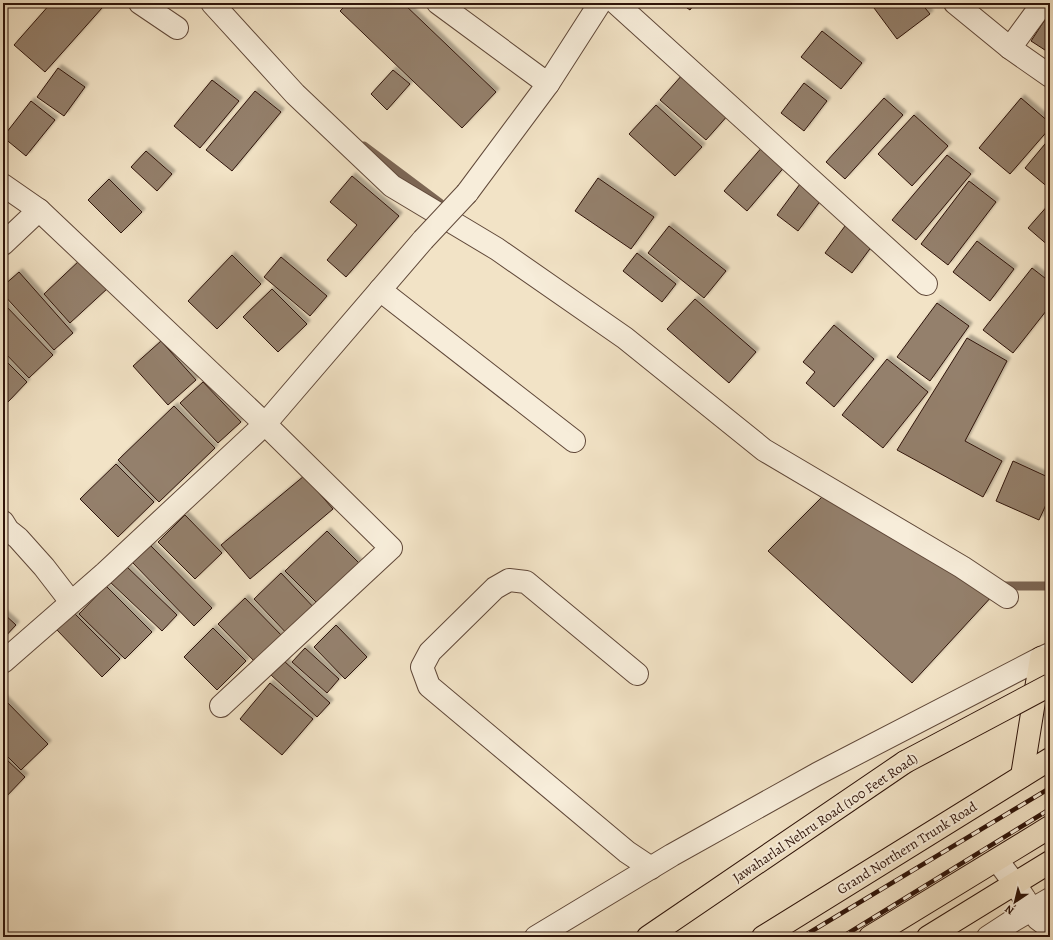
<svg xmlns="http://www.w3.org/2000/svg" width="1053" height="940" font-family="Alegreya,serif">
  <defs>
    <filter id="shadow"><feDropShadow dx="3.5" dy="-3.5" stdDeviation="1" flood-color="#0004"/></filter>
  </defs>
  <rect width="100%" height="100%" fill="#f2e3c6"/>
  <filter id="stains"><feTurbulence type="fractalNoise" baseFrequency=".005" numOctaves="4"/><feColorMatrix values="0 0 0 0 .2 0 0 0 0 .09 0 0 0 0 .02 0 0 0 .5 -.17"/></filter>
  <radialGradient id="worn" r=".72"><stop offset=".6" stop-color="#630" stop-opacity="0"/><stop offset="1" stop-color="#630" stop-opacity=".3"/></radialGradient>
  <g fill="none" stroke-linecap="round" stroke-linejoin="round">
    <g stroke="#7c6654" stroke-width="9">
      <path d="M364,146L440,203"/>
      <path d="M999,586H1050"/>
    </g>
  </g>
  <g fill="#94806c" stroke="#2f140a" filter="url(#shadow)">
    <path d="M51,3H96L102,8L45,72L14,45Z"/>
    <path d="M348,3H403L496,92L462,128L340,11Z"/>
    <path d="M680,3H695L690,10Z"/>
    <path d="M881,3H921L930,14L897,39L874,8Z"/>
    <path d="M1050,12V50L1048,52L1031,41Z"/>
    <path d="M822,31L862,63L841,89L801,57Z"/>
    <path d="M58,68L85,87L64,116L37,97Z"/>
    <path d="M393,70L410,84L387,110L371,94Z"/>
    <path d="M683,74L729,114L706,140L660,100Z"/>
    <path d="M212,80L239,101L200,148L174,126Z"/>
    <path d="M804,83L827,101L804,131L781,113Z"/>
    <path d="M255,91L281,112L232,171L206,150Z"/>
    <path d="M884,98L903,115L845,179L826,162Z"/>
    <path d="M1021,98L1050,123V128L1010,174L979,148Z"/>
    <path d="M31,101L55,120L26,156L3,137Z"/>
    <path d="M656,105L702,147L675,176L629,134Z"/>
    <path d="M914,115L948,146L912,186L878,154Z"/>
    <path d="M1050,138V189L1025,168Z"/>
    <path d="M764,145L786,165L747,211L724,191Z"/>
    <path d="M146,151L172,174L157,191L131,167Z"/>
    <path d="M947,155L971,174L916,240L892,220Z"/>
    <path d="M352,176L399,216L346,277L327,260L357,225L330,202Z"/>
    <path d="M598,178L654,217L631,249L575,211Z"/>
    <path d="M109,179L142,212L121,233L88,200Z"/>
    <path d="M969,181L996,202L948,265L921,244Z"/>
    <path d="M800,184L821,200L798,231L777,215Z"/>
    <path d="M1050,203V247L1028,228Z"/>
    <path d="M848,222L875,242L852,273L825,253Z"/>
    <path d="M669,226L726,271L704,298L648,253Z"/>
    <path d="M977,241L1014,269L990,301L953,272Z"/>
    <path d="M637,253L676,284L662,302L623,271Z"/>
    <path d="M232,255L261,284L217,329L188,301Z"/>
    <path d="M281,257L327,296L310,316L264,277Z"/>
    <path d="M81,259L108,288L70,323L44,294Z"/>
    <path d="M1032,268L1050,282V306L1013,353L983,330Z"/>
    <path d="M19,272L73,333L54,350L3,294V286Z"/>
    <path d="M272,289L307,324L278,352L243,317Z"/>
    <path d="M695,299L756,352L729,383L667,329Z"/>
    <path d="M937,303L969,326L930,381L897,357Z"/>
    <path d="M5,305L53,355L29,378L3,351V306Z"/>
    <path d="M834,325L874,359L834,407L806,383L815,372L803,362Z"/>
    <path d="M967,338L1007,361L965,441L1002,461L983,497L897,450Z"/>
    <path d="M161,341L196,380L168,405L133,366Z"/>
    <path d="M3,358L27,382L8,402L3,397Z"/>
    <path d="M887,359L928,392L883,448L842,415Z"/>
    <path d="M203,382L241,422L218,443L180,403Z"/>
    <path d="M174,406L215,448L159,502L118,460Z"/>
    <path d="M1013,461L1050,478V496L1039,520L996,501Z"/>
    <path d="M116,464L154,502L118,537L80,499Z"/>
    <path d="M304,476L333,509L250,579L221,545Z"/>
    <path d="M822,497L994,594L912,683L768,551Z"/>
    <path d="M185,515L222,553L195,579L158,542Z"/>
    <path d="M327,531L360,564L318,604L285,571Z"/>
    <path d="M149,544L212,608L194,626L131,561Z"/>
    <path d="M125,565L177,615L162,631L109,581Z"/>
    <path d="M281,573L318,612L291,638L254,599Z"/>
    <path d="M106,586L152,632L125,659L79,614Z"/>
    <path d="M245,598L284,638L257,664L218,624Z"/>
    <path d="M3,613L16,625L3,639Z"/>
    <path d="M74,613L120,659L102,677L57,630Z"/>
    <path d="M336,625L367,657L345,679L314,647Z"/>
    <path d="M213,628L246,661L217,690L184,657Z"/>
    <path d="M305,648L339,679L327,693L292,662Z"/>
    <path d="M284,661L330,703L317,717L271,675Z"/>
    <path d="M270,683L313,719L282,755L240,719Z"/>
    <path d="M3,698L48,744L21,770L3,752Z"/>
    <path d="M5,758L25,777L3,800V759Z"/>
  </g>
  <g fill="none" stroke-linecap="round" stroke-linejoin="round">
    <g stroke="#604839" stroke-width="24">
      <g id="minor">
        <path d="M140,3L177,28"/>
        <path d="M212,3L295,94L392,186L497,249L625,338L764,450L962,567L1007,597"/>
        <path d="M438,3L548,84"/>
        <path d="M616,3L926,284"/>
        <path d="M955,3L1010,48L1050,76"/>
        <path d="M1010,48L1043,3"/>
        <path d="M3,185L39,210"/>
        <path d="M467,193L548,84L600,3"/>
        <path d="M3,244L39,210L265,424L391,548L221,706"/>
        <path d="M380,290L574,441"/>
        <path d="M3,522L8,530L18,538L44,567L71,602"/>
        <path d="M3,662L105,573L265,424L423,240"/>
        <path d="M637,674L526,582L509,580L495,588L430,652L422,667L429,686L627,852L651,868"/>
        <path d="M997,860L1015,884L1038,919L1050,928"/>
        <path d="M536,937L672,855L817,774L1041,658L1050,654"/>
        <path d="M988,937L1014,920L1050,899"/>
      </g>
    </g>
    <g stroke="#2f140a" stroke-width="24">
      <g id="major">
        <path d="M1022,776L1041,658"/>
        <path d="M648,937L905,762"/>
        <path d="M763,937L1050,759"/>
        <path d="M870,937L1050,827"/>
        <path d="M928,937L1050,862"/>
      </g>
    </g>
    <use href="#minor" stroke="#f7edda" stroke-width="22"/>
    <use href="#major" stroke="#f2e3c6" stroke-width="22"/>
    <g stroke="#2f140a" stroke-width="4.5">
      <g id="rail">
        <path d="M802,937L1050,788"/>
        <path d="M842,937L1050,809"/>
      </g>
    </g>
    <use href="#rail" stroke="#f7edda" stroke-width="3" stroke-dasharray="9" stroke-linecap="butt"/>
    <g stroke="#604839" stroke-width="24" stroke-linecap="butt">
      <path id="minor-bridge" d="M423,240L467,193"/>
    </g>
    <g stroke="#2f140a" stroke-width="24" stroke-linecap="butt">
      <path id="major-bridge" d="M905,762L1050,685"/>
    </g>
    <use href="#minor-bridge" stroke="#f7edda" stroke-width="22"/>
    <use href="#major-bridge" stroke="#f2e3c6" stroke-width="22"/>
  </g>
  <g text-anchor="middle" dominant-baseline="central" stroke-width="4" stroke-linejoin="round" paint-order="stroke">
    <g font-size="14" fill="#2f140a" stroke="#f7edda">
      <text transform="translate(825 818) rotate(-34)">Jawaharlal Nehru Road (100 Feet Road)</text>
      <text transform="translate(907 848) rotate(-32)">Grand Northern Trunk Road</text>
    </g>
  </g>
  <rect width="1053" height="940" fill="none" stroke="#f2e3c6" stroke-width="16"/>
  <rect x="4" y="4" width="1045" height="932" fill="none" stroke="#2f140a" stroke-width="2"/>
  <rect x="8" y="8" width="1037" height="924" fill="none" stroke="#2f140a"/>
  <g transform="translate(1015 902) rotate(215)" stroke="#f7edda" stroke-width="3" paint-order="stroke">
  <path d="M0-3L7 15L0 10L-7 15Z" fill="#2f140a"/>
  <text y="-6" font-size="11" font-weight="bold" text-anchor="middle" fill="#2f140a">N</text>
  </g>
  <rect width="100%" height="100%" filter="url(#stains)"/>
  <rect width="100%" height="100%" fill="url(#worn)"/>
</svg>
